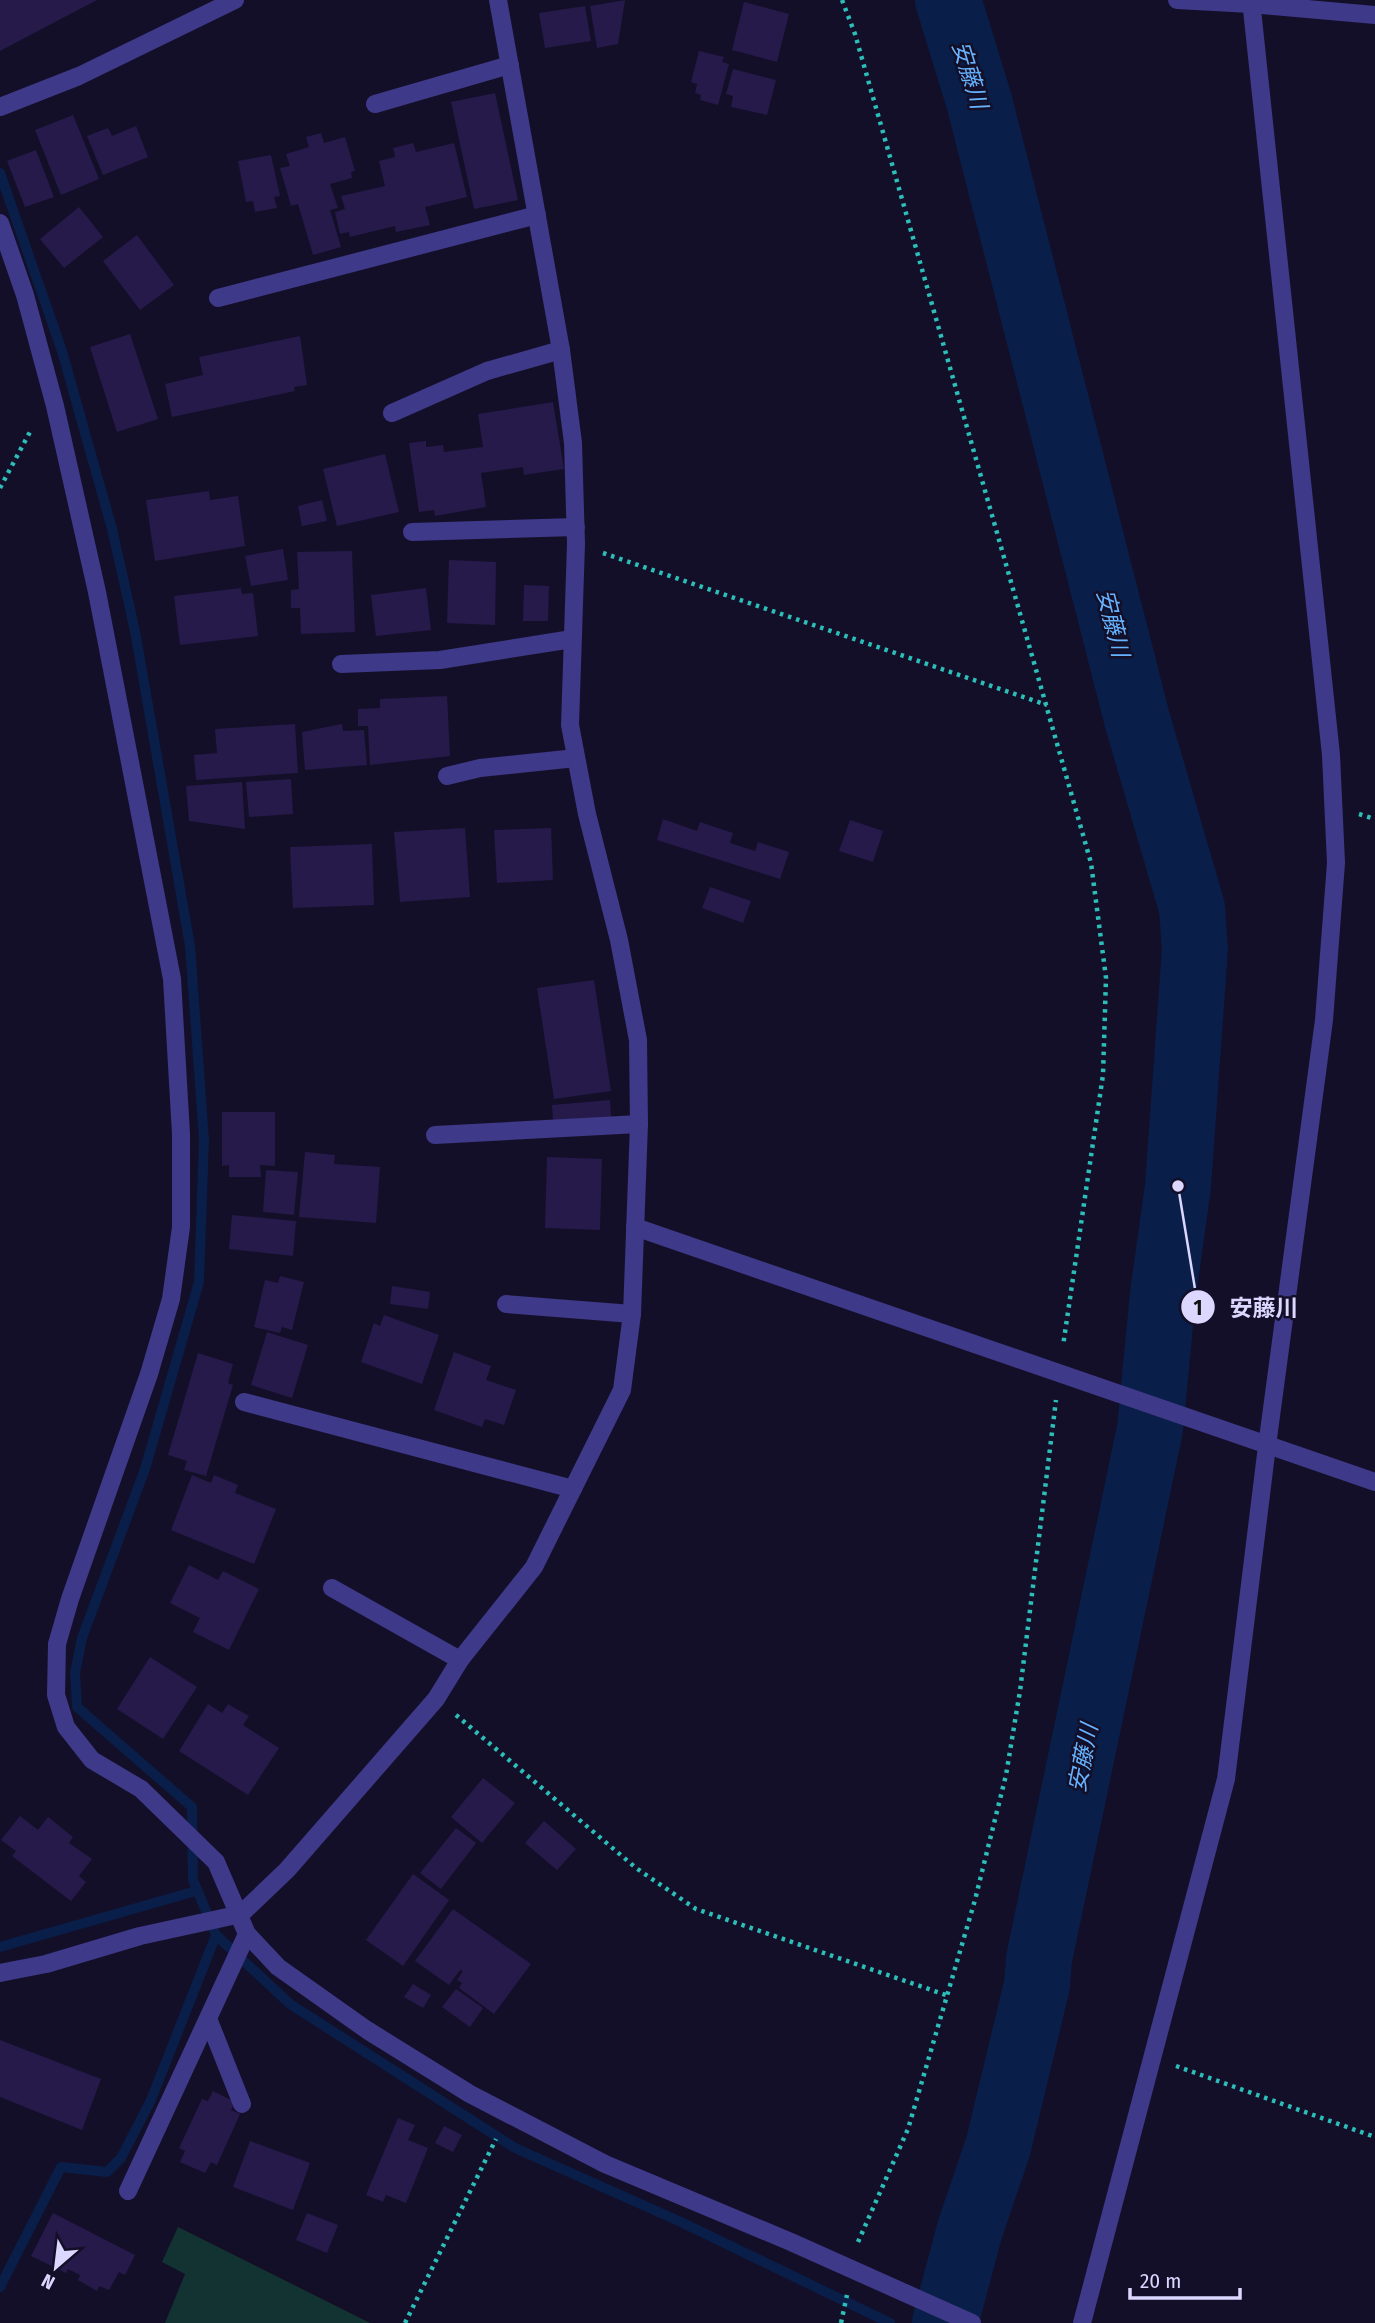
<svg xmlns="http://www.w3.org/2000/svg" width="1375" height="2323" font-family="'Fira Sans Condensed','Noto Sans JP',sans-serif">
  <rect width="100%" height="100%" fill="#140f28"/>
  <path fill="#123332" d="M178,2227L370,2323H165L185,2274L162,2262Z"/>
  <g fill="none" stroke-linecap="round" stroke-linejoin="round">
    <g stroke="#091e48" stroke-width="10">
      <path d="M0,173L62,351L112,529L135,631L190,946L204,1140L199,1282L145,1469L82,1638L75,1673L77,1707L192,1807L193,1880L216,1935L290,2004L515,2148L681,2222L890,2323"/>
      <path d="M0,1947L196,1891"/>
      <path d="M0,2287L61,2167L107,2172L121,2158L151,2100L216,1935"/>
    </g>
    <path stroke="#091e48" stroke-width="66" d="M945,2323L970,2229L998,2147L1037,1985L1039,1959L1150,1429L1163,1294L1178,1186L1195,949L1192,908L1137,719L979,101L948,0"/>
  </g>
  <g fill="#251a4a">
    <path d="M0,0H97L0,51Z"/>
    <path d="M625,0L618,44L597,48L590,6Z"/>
    <path d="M744,2L789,14L777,62L732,50Z"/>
    <path d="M585,6L591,41L545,48L539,13Z"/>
    <path d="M699,51L724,57L722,62L729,64L718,105L700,100L701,95L695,93L697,84L691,82Z"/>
    <path d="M733,69L776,80L767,115L731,107L733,96L726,94Z"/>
    <path d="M495,93L518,200L474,209L451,102Z"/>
    <path d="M73,115L99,179L61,195L35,130Z"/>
    <path d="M136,126L148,157L103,175L87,136L108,128L112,136Z"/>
    <path d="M321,133L324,143L345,137L355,171L351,172L352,178L330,184L338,208L330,210L341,247L313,255L298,204L291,206L280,168L290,166L286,154L309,147L306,137Z"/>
    <path d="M413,143L416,152L454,143L467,197L425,207L430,225L396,232L395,226L350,237L349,232L340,234L335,212L345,209L341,196L385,186L379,161L395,157L393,148Z"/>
    <path d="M36,150L54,197L25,207L7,161Z"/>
    <path d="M271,155L280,196L274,197L277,208L255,212L253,201L246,202L238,161Z"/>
    <path d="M79,207L103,237L64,268L40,239Z"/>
    <path d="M137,235L174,285L140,310L103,261Z"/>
    <path d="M130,334L158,419L117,432L90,347Z"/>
    <path d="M300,336L307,385L294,387L295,391L172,417L165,384L203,375L199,357Z"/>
    <path d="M553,402L564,469L524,475L523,467L481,473L486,507L435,516L434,510L419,512L409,443L426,441V447L443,445L444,452L483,447L478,414Z"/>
    <path d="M385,454L399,512L337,526L323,469Z"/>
    <path d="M209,491L210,500L238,496L245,546L155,561L146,500Z"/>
    <path d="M322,500L327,521L302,526L298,506Z"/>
    <path d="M283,549L288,580L251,586L245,556Z"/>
    <path d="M352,551L355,632L301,634L300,608H291V590L299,589L297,552Z"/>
    <path d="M449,560L496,562L495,625L447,623Z"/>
    <path d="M524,585L549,586L548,621H523Z"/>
    <path d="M241,588L242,594L253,593L258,636L180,645L174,596Z"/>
    <path d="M426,588L431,630L376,636L371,595Z"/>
    <path d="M447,696L450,756L370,765L368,726H358V709L380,708V699Z"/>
    <path d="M295,724L298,773L196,780L194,755L217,753L215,729Z"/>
    <path d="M342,724L343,731L364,730L367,765L305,770L302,732Z"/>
    <path d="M291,779L293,814L249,817L246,782Z"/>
    <path d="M242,782L245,829L189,821L186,786Z"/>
    <path d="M663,819L697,831L700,822L733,833L730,843L755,851L758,842L789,852L780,879L657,840Z"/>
    <path d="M850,820L883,831L873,862L839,851Z"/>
    <path d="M465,828L470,897L400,902L394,832Z"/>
    <path d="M551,828L553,880L497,883L494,830Z"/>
    <path d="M372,844L374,905L293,908L290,847Z"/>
    <path d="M710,887L751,901L743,923L702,908Z"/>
    <path d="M594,980L611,1091L554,1099L537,988Z"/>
    <path d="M610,1100L611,1117L553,1121L552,1105Z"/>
    <path d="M222,1112H275V1166L260,1165L261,1177H229V1165L222,1166Z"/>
    <path d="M305,1152L335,1155L334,1164L380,1167L376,1223L299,1217Z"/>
    <path d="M547,1157L602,1159L600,1230L545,1228Z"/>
    <path d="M266,1170L298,1172L294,1215L263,1212Z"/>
    <path d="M232,1215L296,1221L293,1256L229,1249Z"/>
    <path d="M280,1276L304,1282L292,1330L282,1327L280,1333L254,1327L265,1280L278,1283Z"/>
    <path d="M392,1286L430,1292L428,1309L390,1304Z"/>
    <path d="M384,1315L439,1335L422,1384L361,1362L374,1323L380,1326Z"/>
    <path d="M267,1332L308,1345L292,1398L251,1385Z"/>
    <path d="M454,1352L491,1366L486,1380L516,1390L504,1425L485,1419L482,1427L434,1410Z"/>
    <path d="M198,1353L233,1364L228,1383L233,1385L206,1476L184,1470L187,1461L168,1455Z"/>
    <path d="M192,1475L211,1483L214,1475L238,1485L235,1493L276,1509L254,1564L171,1530Z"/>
    <path d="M189,1565L218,1580L223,1571L259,1589L229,1650L193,1632L200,1618L170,1603Z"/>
    <path d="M150,1657L197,1687L163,1739L117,1709Z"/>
    <path d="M208,1704L222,1713L228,1704L249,1716L243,1725L279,1748L248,1795L179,1751Z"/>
    <path d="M483,1778L515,1803L482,1843L451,1817Z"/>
    <path d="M20,1816L38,1830L48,1817L73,1837L69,1843L92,1859L79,1876L86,1882L71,1901L12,1856L16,1851L1,1840Z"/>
    <path d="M544,1821L576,1849L557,1870L525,1843Z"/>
    <path d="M456,1828L476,1843L441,1889L420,1873Z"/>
    <path d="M413,1874L449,1900L403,1966L366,1940Z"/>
    <path d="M453,1909L531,1964L494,2014L459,1988L462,1983L457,1980L463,1971L460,1970L449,1985L415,1961Z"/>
    <path d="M413,1984L431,1995L423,2008L404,1997Z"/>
    <path d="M456,1989L483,2008L470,2027L442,2007Z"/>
    <path d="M0,2040L101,2079L82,2130L0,2097Z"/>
    <path d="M213,2091L235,2102L231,2110L240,2114L217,2165L211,2162L205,2173L180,2162L185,2151L179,2148L202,2099L208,2101Z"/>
    <path d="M398,2118L415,2125L408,2140L428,2148L406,2203L386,2195L383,2202L366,2195Z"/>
    <path d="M444,2126L462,2135L453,2152L435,2143Z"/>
    <path d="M250,2141L310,2163L293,2210L233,2187Z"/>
    <path d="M53,2213L135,2255L125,2275L119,2272L109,2290L99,2286L97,2291L78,2280L80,2275L68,2269L66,2273L31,2256Z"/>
    <path d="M307,2213L338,2225L327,2253L296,2240Z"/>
  </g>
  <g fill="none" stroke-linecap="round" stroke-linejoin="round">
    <g stroke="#2cbeb9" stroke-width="4.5" stroke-dasharray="3.5 5" stroke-linecap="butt">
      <path d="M842,0L855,34L1091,863L1106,978L1103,1075L1063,1346"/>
      <path d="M0,488L31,430"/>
      <path d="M603,553L1047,705"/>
      <path d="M1359,814L1375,819"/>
      <path d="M456,1715L636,1868L696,1909L946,1995"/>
      <path d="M1176,2066L1375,2137"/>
      <path d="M858,2242L908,2129L975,1900L1006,1775L1020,1691L1056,1400"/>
      <path d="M405,2323L496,2139"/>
      <path d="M841,2323L847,2295"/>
    </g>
    <g stroke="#3e3989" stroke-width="18">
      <path d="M375,104L510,65"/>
      <path d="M218,298L537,215"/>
      <path d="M392,413L487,371L561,350"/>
      <path d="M412,532L576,527"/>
      <path d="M341,664L440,660L572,639"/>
      <path d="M447,776L480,768L576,758"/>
      <path d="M435,1135L639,1124"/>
      <path d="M506,1304L632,1314"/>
      <path d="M244,1402L573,1489"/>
      <path d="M332,1588L460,1660"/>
      <path d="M209,2021L242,2104"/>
      <path d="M128,2191L247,1934"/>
    </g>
    <g stroke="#3e3989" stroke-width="18">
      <path d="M1177,0L1251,4"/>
      <path d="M0,107L79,76L235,0"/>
      <path d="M0,223L25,295L55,406L97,592L172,979L181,1134V1227L171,1299L149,1374L70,1599L57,1644L56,1695L66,1727L92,1760L141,1789L216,1862L247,1934L278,1967L367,2030L470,2094L605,2164L791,2242L972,2323"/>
      <path d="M635,1227L1375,1482"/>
      <path d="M0,1973L46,1964L140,1936L241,1914L287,1870L436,1699L460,1660L534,1567L622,1390L632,1314L639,1124L638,1040L619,940L587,814L570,725L576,544L573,443L561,350L498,0"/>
    </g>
    <g stroke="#3e3989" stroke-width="18">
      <path d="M1251,4L1375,15"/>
      <path d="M1082,2323L1226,1779L1267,1446L1324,1020L1336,863L1331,755L1251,0"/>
    </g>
  </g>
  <g text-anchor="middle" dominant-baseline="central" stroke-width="5" stroke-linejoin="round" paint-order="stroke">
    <g font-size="23" font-style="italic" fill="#65b3ff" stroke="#140f28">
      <text transform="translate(970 75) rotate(73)">安藤川</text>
      <text transform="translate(1113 623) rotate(76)">安藤川</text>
      <text transform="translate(1083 1758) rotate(-79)">安藤川</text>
    </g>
  </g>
  <path fill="none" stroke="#dcd7ff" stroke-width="2.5" d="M1178 1186L1198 1307"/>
  <g fill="#dcd7ff" stroke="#140f28" stroke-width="2.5">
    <circle cx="1178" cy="1186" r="7"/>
    <circle cx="1198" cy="1307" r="18"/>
  </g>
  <g font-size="21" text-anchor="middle" font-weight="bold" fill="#111">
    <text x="1198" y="1315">1</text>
  </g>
  <g font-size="23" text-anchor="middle" font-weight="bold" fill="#dcd7ff" stroke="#140f28" stroke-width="5" stroke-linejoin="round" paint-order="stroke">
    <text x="1264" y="1316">安藤川</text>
  </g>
  <g transform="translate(56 2267) rotate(208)" stroke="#140f28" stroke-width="5" paint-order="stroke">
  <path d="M0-5L12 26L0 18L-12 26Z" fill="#dcd7ff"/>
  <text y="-10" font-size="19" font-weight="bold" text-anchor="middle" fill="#dcd7ff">N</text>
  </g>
  <path d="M1130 2288v10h110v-10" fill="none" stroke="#dcd7ff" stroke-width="3.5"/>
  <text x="1140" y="2288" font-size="21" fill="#dcd7ff" stroke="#140f28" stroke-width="5" paint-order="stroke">20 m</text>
</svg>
